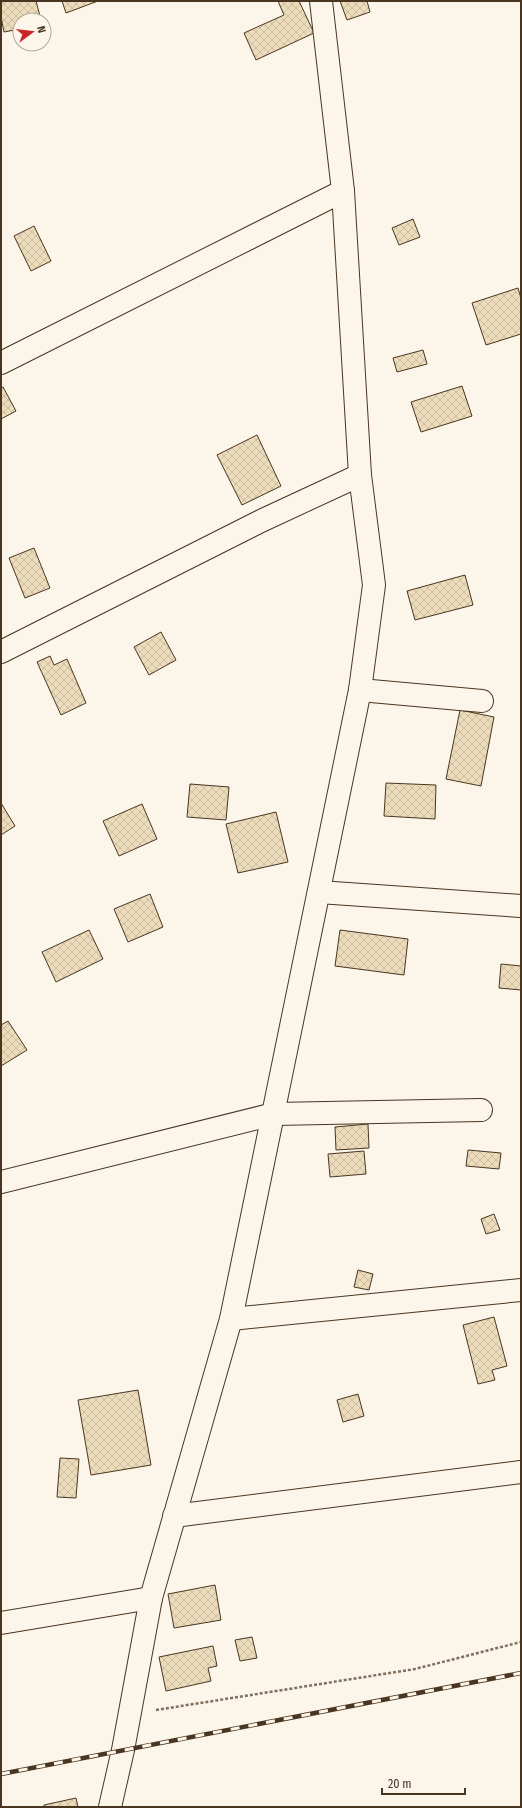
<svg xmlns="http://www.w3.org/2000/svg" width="522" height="1808" font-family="'Fira Sans Condensed',sans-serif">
  <defs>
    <pattern id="building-cross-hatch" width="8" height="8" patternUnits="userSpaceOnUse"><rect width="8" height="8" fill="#ecdcbc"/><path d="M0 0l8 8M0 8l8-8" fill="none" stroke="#ccbda1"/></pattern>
  </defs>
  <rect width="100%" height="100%" fill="#fbf6e9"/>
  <g fill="url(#building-cross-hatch)" stroke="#4a3520">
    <path d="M1,1H36L41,20H20V29L4,32L1,17Z"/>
    <path d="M62,1H98L66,13Z"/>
    <path d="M278,1H299L314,33L256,60L244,33L284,15Z"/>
    <path d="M340,1H367L370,12L347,20Z"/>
    <path d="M413,219L420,237L399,245L392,228Z"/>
    <path d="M34,226L51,261L31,271L14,236Z"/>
    <path d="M518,288L521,298V334L486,345L472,303Z"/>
    <path d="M423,350L427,364L397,372L393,358Z"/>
    <path d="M462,386L472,416L421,432L411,402Z"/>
    <path d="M3,387L16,411L1,419V388Z"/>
    <path d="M257,435L281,486L242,505L217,455Z"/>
    <path d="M34,548L50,588L25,598L9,558Z"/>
    <path d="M465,575L473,605L415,620L407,591Z"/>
    <path d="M161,632L176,660L149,675L134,647Z"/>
    <path d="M50,656L54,665L67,659L86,703L61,715L37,662Z"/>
    <path d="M460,710L494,717L481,786L446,779Z"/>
    <path d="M386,783L436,785L435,819L384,816Z"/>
    <path d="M190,784L229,787L226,820L187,817Z"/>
    <path d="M1,803L15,826L1,835Z"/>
    <path d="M142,804L157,839L119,856L103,821Z"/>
    <path d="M276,812L288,862L238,873L226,824Z"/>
    <path d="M150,894L163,927L128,942L114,909Z"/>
    <path d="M89,930L103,959L56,982L42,952Z"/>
    <path d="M340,930L408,939L404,975L335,966Z"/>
    <path d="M501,964L521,966V990L499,988Z"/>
    <path d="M8,1021L27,1050L1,1066V1025Z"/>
    <path d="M368,1124L369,1148L336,1150L335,1127Z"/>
    <path d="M468,1150L501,1153L499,1169L466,1166Z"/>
    <path d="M364,1151L366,1174L330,1177L328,1154Z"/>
    <path d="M494,1214L500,1230L486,1234L481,1219Z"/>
    <path d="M358,1270L373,1274L369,1290L354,1287Z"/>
    <path d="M494,1317L507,1366L492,1370L495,1380L478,1384L463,1325Z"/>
    <path d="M138,1390L151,1465L91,1475L78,1400Z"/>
    <path d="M358,1394L364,1416L343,1422L337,1400Z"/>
    <path d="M60,1458L79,1459L76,1498L57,1497Z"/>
    <path d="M215,1585L221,1620L174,1628L168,1594Z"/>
    <path d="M252,1637L257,1658L240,1661L235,1640Z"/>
    <path d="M213,1646L217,1666L208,1668L211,1681L166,1691L159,1657Z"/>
    <path d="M76,1798L78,1807H44V1805Z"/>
  </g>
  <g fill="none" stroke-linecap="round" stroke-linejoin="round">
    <g stroke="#4a3520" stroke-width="24">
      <g id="minor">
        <path d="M1,363L343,191"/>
        <path d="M1,652L263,520L360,475"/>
        <path d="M360,690L482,701"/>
        <path d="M319,892L521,906"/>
        <path d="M1,1182L274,1114L481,1110"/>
        <path d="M231,1319L521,1290"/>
        <path d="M174,1516L521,1472"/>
        <path d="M1,1623L151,1598"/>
        <path d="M110,1807L123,1750L151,1598L231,1319L360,690L374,585L360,475L343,191L321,1"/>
      </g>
    </g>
    <path stroke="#7f6f5c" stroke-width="2.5" stroke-dasharray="3 2" stroke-linecap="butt" d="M156,1710L415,1669L521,1642"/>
    <use href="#minor" stroke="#fbf6e9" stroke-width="22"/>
    <g stroke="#4a3520" stroke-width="4.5">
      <path id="rail" d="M1,1774L521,1673"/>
    </g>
    <use href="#rail" stroke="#fbf6e9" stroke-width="3" stroke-dasharray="9" stroke-linecap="butt"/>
  </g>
  <rect width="522" height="1808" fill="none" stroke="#4a3520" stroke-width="4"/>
  <g transform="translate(32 32) rotate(75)"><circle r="19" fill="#fbf6e9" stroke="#b4a999"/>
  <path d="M0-3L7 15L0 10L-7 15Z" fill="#c62828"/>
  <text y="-6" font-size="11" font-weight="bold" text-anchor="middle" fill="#4a3520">N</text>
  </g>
  <path d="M382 1788v6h83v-6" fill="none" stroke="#4a3520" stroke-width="2"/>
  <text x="388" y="1788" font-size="12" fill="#4a3520" stroke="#fbf6e9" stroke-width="3" paint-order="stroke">20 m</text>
</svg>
